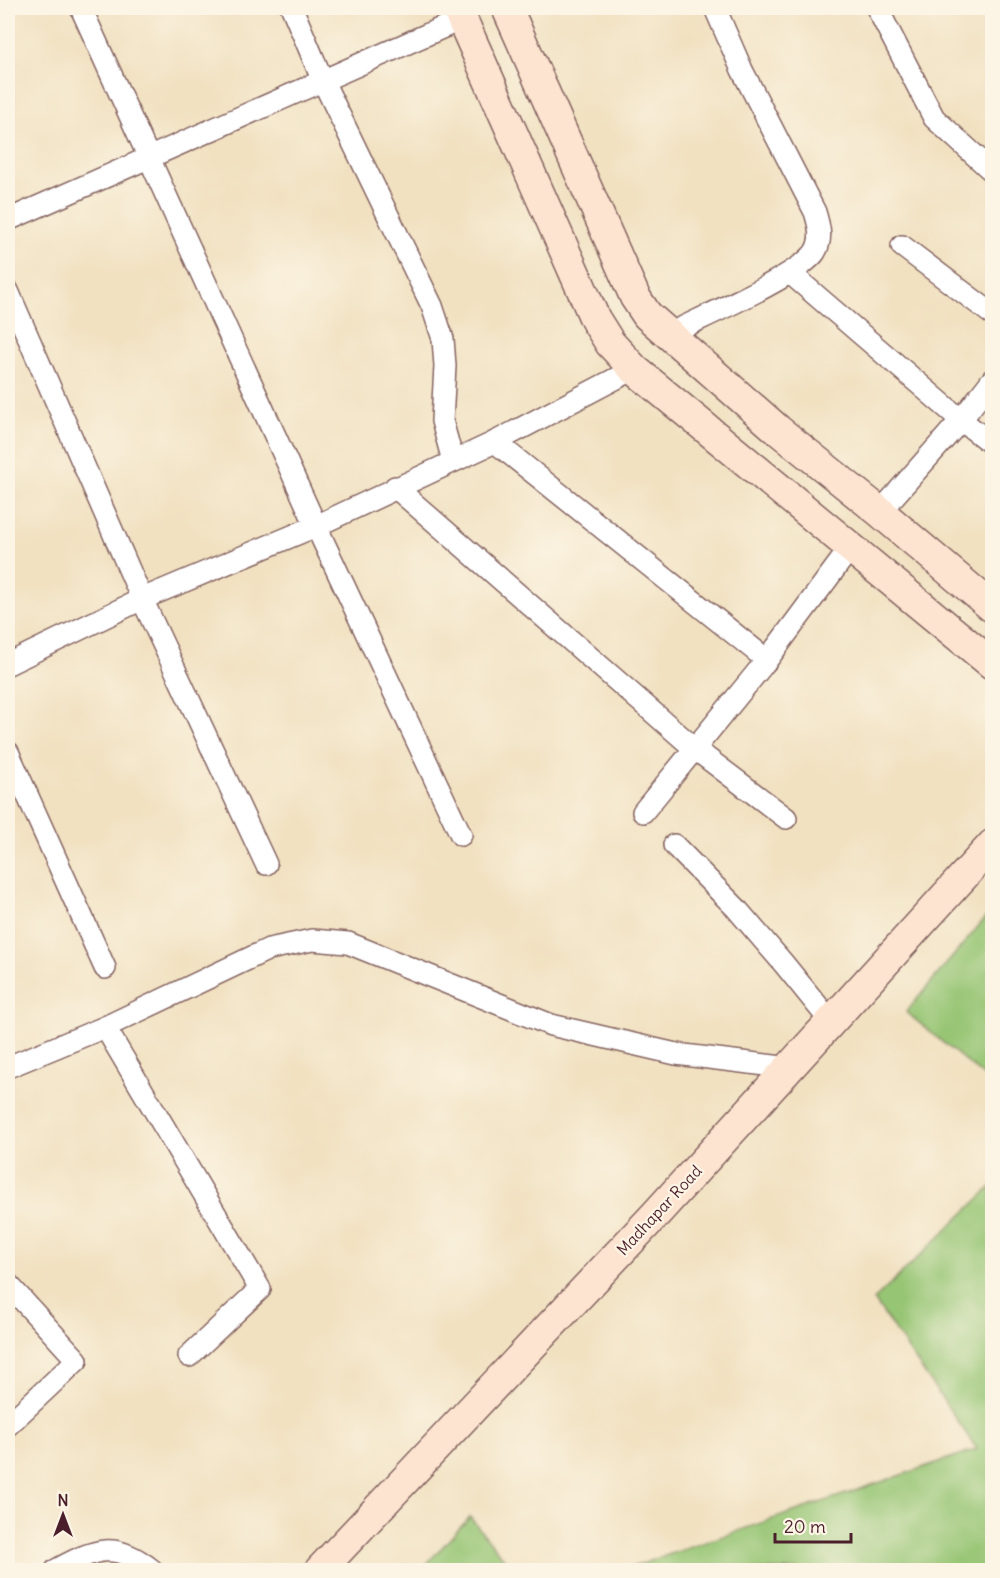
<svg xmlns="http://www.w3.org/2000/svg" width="1000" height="1578" font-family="Delius,sans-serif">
  <rect width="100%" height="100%" fill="#fcf5e5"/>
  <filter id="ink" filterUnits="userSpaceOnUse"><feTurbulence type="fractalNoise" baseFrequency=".0167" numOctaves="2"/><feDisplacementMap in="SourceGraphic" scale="12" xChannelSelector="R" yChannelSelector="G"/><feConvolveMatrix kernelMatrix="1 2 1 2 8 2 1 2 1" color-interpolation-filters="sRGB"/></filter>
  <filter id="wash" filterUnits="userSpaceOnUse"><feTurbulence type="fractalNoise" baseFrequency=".008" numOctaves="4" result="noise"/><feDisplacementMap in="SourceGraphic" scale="24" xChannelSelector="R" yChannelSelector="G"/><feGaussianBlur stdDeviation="1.35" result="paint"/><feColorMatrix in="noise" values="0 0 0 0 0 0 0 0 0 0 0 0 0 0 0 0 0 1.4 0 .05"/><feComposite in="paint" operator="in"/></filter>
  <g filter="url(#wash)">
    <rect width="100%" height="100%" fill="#f1e1c1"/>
    <g fill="#96c573" stroke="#70724f" stroke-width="1.5">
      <path d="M992,910V1083L906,1012Z"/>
      <path d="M992,1186V1570H624L977,1449L874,1300Z"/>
      <path d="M470,1517L513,1570H421Z"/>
    </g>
  </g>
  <g filter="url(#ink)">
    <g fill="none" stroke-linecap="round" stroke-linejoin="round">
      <g stroke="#846360" stroke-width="24">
        <g id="street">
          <path d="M81,8L316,526L461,835"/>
          <path d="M292,8L322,79L432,306L443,339L445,366L442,421L453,461"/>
          <path d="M877,8L934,118L992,171"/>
          <path d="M8,220L462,19"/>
          <path d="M902,246L992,314"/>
          <path d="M790,273L961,420L992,444"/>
          <path d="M8,291L142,599L266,864"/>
          <path d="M667,335C698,319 799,276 815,252C823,239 819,225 815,212L742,70L715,8"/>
          <path d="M495,442L767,660"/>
          <path d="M395,487L695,749L786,818"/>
          <path d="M880,512L961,420L992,380"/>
          <path d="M8,664L142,599L316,526L495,442L634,369"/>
          <path d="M8,752L105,968"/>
          <path d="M643,812L767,660L851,547"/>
          <path d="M674,845L736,908L784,964L831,1022"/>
          <path d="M105,1027L260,1289L189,1356"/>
          <path d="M8,1067L105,1027L269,949L312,940L348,943L551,1025L676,1054L790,1068"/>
          <path d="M8,1284L77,1360L8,1425"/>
          <path d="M56,1570C95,1549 115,1540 152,1570"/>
        </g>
      </g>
      <g stroke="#846360" stroke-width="33">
        <g id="secondary">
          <path d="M457,8L595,319L610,343L634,369L992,664"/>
          <path d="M507,8L635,297L647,315L778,430L880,512L992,607"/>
          <path d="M320,1570L654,1216L992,845"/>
        </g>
      </g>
      <use href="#street" stroke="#fff" stroke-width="21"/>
      <use href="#secondary" stroke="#fde4d0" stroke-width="30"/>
    </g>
  </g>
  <g text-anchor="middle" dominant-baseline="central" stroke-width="4.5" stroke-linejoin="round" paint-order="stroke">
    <g font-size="16" fill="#4a1f2b" stroke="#fcf5e5">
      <text transform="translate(659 1210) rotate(-47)">Madhapar Road</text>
    </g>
  </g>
  <rect width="1000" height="1578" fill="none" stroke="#fcf5e5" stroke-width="30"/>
  <g transform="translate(63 1515)" stroke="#fcf5e5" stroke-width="4.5" paint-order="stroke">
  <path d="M0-4.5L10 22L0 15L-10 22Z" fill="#4a1f2b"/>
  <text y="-9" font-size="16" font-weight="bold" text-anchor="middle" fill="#4a1f2b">N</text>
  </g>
  <path d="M775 1533v9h76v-9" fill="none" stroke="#4a1f2b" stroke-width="3"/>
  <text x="784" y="1533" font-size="18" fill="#4a1f2b" stroke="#fcf5e5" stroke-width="4.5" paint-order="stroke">20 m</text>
</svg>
